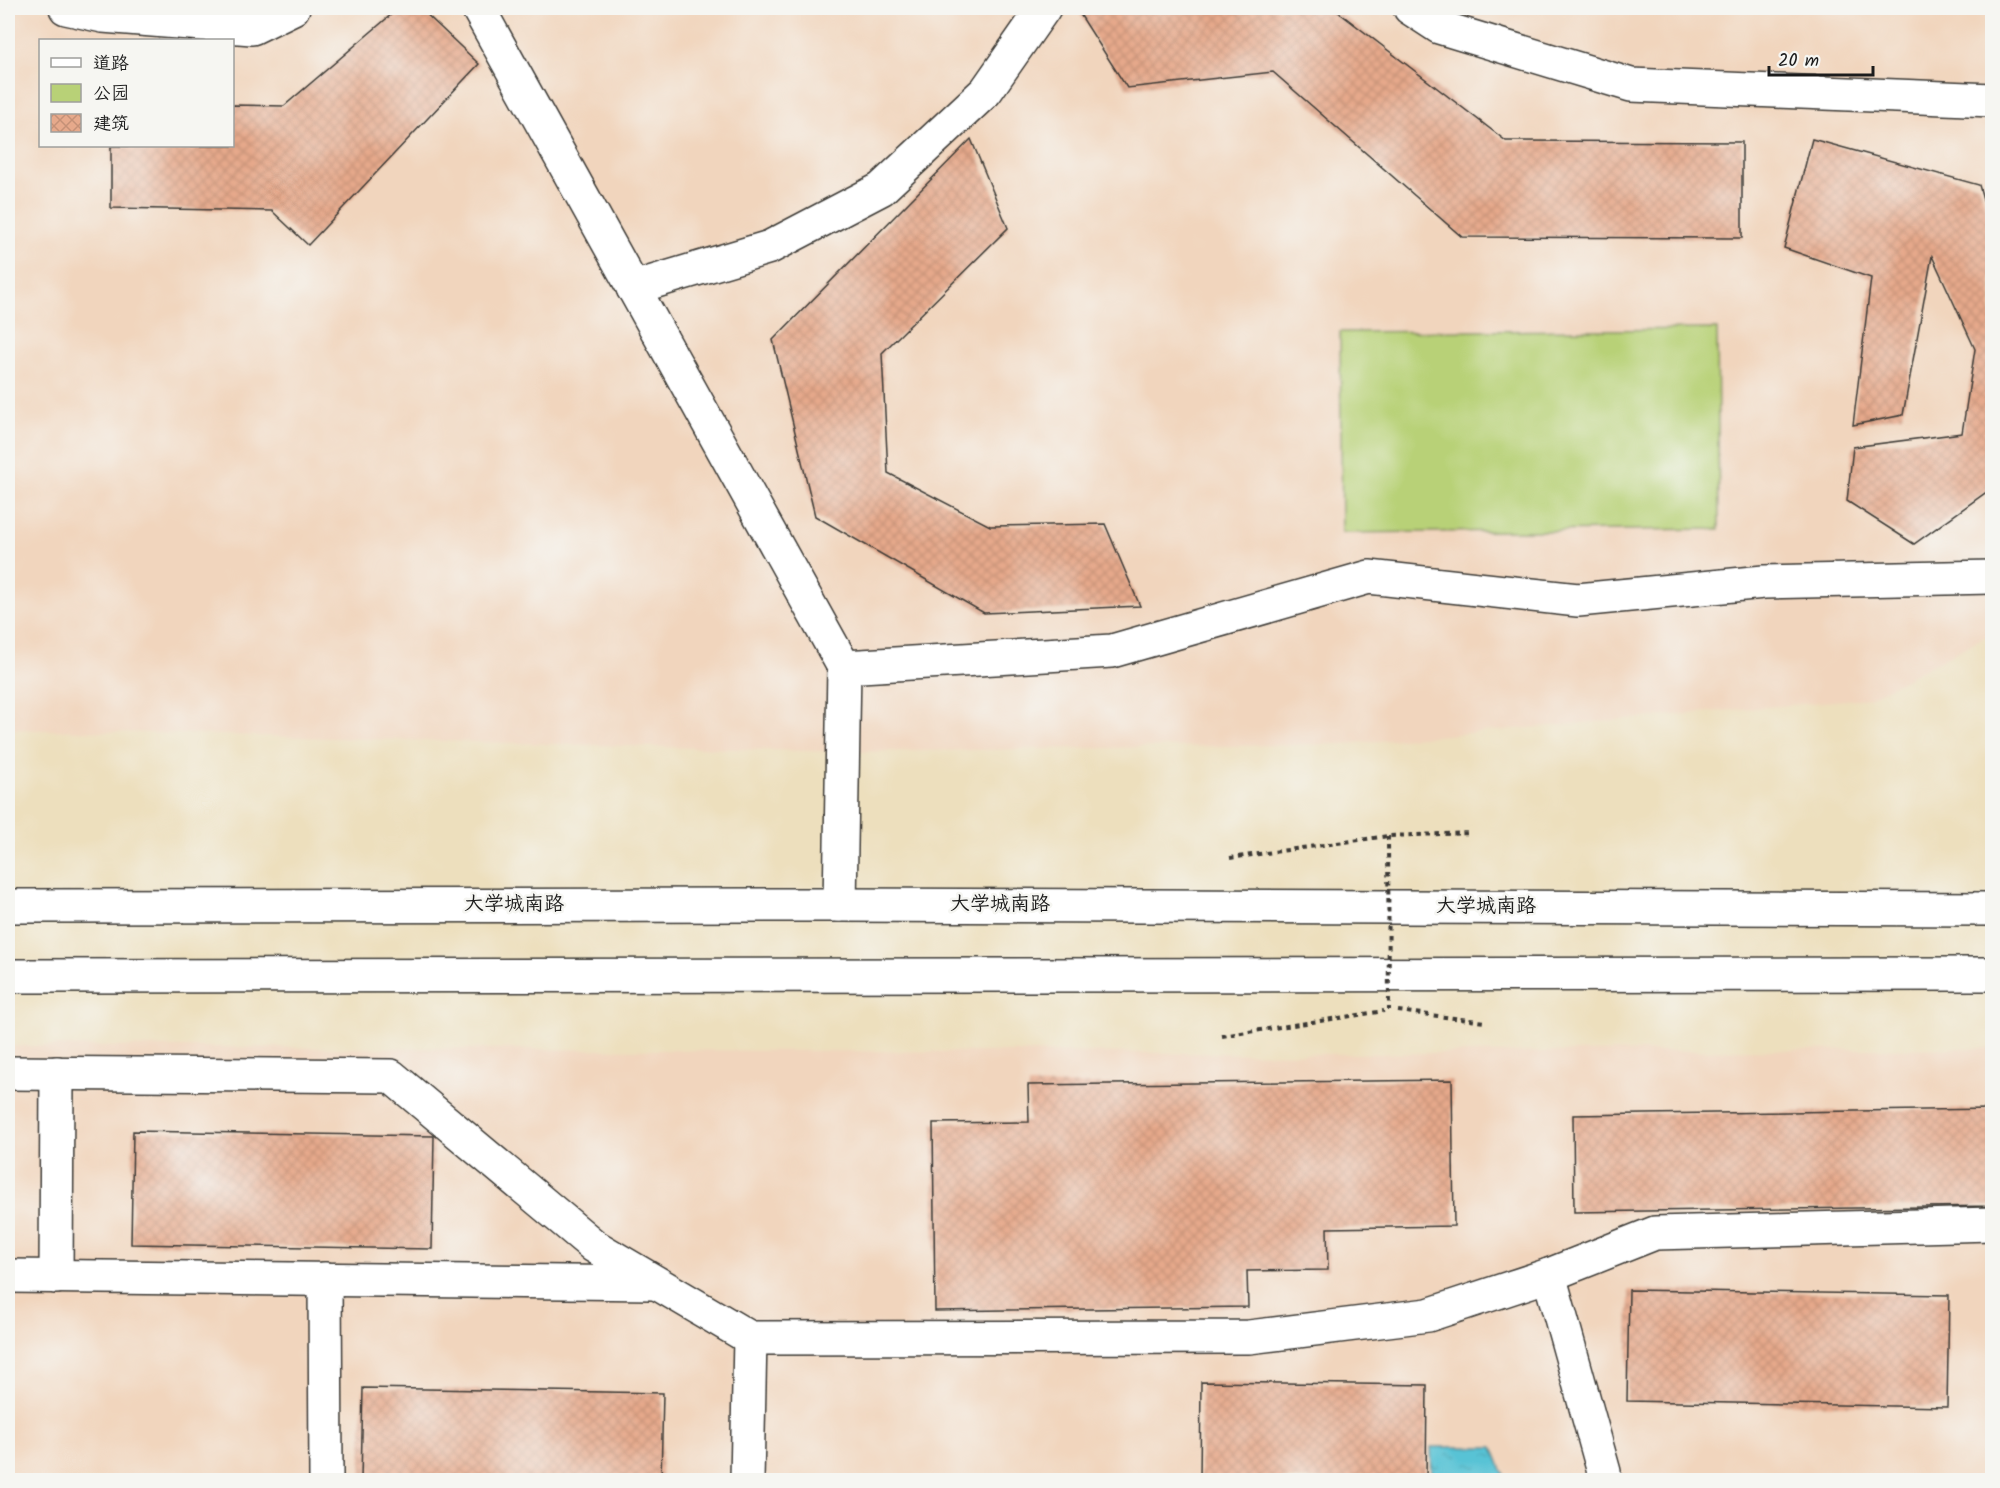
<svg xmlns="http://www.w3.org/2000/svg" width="2000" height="1488" font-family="Kalam,'LXGW WenKai TC',sans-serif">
  <defs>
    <pattern id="water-ripples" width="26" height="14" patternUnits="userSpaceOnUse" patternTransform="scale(1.5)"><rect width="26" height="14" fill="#59c3d5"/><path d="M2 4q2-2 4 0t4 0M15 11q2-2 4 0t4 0" fill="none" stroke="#4da7b6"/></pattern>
    <pattern id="building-cross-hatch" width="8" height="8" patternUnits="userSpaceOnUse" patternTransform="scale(1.5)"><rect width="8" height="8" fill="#e6a98b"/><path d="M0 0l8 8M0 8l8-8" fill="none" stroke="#c59177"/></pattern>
  </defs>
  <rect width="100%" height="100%" fill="#f6f6f2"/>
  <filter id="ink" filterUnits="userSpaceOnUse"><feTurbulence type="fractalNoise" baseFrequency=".0167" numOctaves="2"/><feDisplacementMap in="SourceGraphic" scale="12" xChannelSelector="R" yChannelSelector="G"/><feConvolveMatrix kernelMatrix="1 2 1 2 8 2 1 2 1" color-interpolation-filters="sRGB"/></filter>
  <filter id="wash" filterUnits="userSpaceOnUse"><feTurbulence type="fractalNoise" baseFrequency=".008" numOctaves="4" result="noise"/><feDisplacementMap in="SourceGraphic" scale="24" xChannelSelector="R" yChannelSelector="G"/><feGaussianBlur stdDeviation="1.35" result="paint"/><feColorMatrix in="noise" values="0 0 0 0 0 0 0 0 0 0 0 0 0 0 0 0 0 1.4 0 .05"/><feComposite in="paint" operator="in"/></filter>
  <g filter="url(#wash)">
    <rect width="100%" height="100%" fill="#eddfbd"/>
    <g fill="#f1d5bd" fill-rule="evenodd">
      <path d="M8,8H1992V633L1869,698L1344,744L843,752L8,729ZM40,40H232V146H40Z"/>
      <path d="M8,1046L1343,1054L1992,1048V1480H8Z"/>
    </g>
    <path fill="#b8d177" stroke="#6a764a" stroke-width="1.5" d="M1717,329L1719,529L1342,533L1340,332Z"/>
    <path fill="url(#water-ripples)" stroke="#3a7078" stroke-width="1.5" d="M1431,1447H1493L1506,1480H1432Z"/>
    <g id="blocks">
      <g fill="url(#building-cross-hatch)">
        <path d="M399,8H420L479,64L308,245L272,211L111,208V146H232V105L284,106Z"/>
        <path d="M1076,8H1333L1506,141L1742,142V238L1462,237L1273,72L1127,88Z"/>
        <path d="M971,139L1008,228L882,353L888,473L990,526L1105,524L1140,606L984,613L815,516L773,340Z"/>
        <path d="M1812,139L1979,185L1992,230V488L1914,544L1847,501L1853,447L1962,433L1975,349L1932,256L1903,415L1853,425L1871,278L1784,248Z"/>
        <path d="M1452,1080L1454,1226L1327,1228L1328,1270L1247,1271L1248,1307L935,1311L933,1123L1029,1122L1028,1085Z"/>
        <path d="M1992,1109V1206L1574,1212L1573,1115Z"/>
        <path d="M133,1131L434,1136L432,1249L131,1244Z"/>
        <path d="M1629,1290L1949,1295L1947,1407L1627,1401Z"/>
        <path d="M1201,1382L1427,1385L1426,1480H1200Z"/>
        <path d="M363,1388L663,1393L661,1480H361Z"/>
      </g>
    </g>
  </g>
  <g filter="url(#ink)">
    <use href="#blocks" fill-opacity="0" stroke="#3b3934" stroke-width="1.5"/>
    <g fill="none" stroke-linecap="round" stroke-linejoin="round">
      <g stroke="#3b3934" stroke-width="36">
        <g id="minor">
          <path d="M66,8L103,16L252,28L293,8"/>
          <path d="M478,8L844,667L840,905"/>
          <path d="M1410,8L1439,27L1631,85L1992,100"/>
          <path d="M633,288L770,247L881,189L986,91L1044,8"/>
          <path d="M844,667L1112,651L1369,577L1578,600L1764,582L1992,577"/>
          <path d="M8,1073L391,1076L594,1246L750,1338L1249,1337L1428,1315L1549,1275L1655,1233L1992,1224"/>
          <path d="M1549,1275L1604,1472V1480"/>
          <path d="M8,1276L654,1283"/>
          <path d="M56,1277L57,1073"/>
          <path d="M325,1279L326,1480"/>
          <path d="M747,1480L750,1338"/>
        </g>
      </g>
      <g stroke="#3b3934" stroke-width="36">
        <g id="major">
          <path d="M8,906L840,905L1992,909"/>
          <path d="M8,976L1992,974"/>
        </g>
      </g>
      <g stroke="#3b3934" stroke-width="4" stroke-dasharray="4.5 4.5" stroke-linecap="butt">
        <path d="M1230,858L1388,836L1471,833"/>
        <path d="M1398,1011L1485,1022"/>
        <path d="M1222,1036L1384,1011"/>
      </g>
      <use href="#minor" stroke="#fff" stroke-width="33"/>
      <use href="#major" stroke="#fff" stroke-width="33"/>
      <path stroke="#3b3934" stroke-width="4" stroke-dasharray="4.5 4.5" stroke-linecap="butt" d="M1388,836L1389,1010"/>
    </g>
  </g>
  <g text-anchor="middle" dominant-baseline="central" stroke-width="5" stroke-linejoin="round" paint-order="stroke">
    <g font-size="20" fill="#1c1c1c" stroke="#f6f6f2">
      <text x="514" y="905">大学城南路</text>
      <text x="1000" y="905">大学城南路</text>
      <text x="1486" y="907">大学城南路</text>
    </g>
  </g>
  <rect width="2000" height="1488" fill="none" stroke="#f6f6f2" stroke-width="30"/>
  <rect x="39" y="39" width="195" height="108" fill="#f6f6f2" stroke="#9f9f9c" stroke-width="1.5"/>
  <rect x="51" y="58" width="30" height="9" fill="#ffffff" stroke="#9f9f9c" stroke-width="1.5"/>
  <text x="93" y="69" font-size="18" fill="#1c1c1c">道路</text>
  <rect x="51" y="84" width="30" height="18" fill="#b8d177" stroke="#9f9f9c" stroke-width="1.5"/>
  <text x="93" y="99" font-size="18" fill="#1c1c1c">公园</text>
  <rect x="51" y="114" width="30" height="18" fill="url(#building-cross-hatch)" stroke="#9f9f9c" stroke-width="1.5"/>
  <text x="93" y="129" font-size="18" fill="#1c1c1c">建筑</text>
  <path d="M1769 66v9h104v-9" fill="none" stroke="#1c1c1c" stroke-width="3"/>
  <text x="1778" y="66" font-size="18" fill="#1c1c1c" stroke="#f6f6f2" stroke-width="4.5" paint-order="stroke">20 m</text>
</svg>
